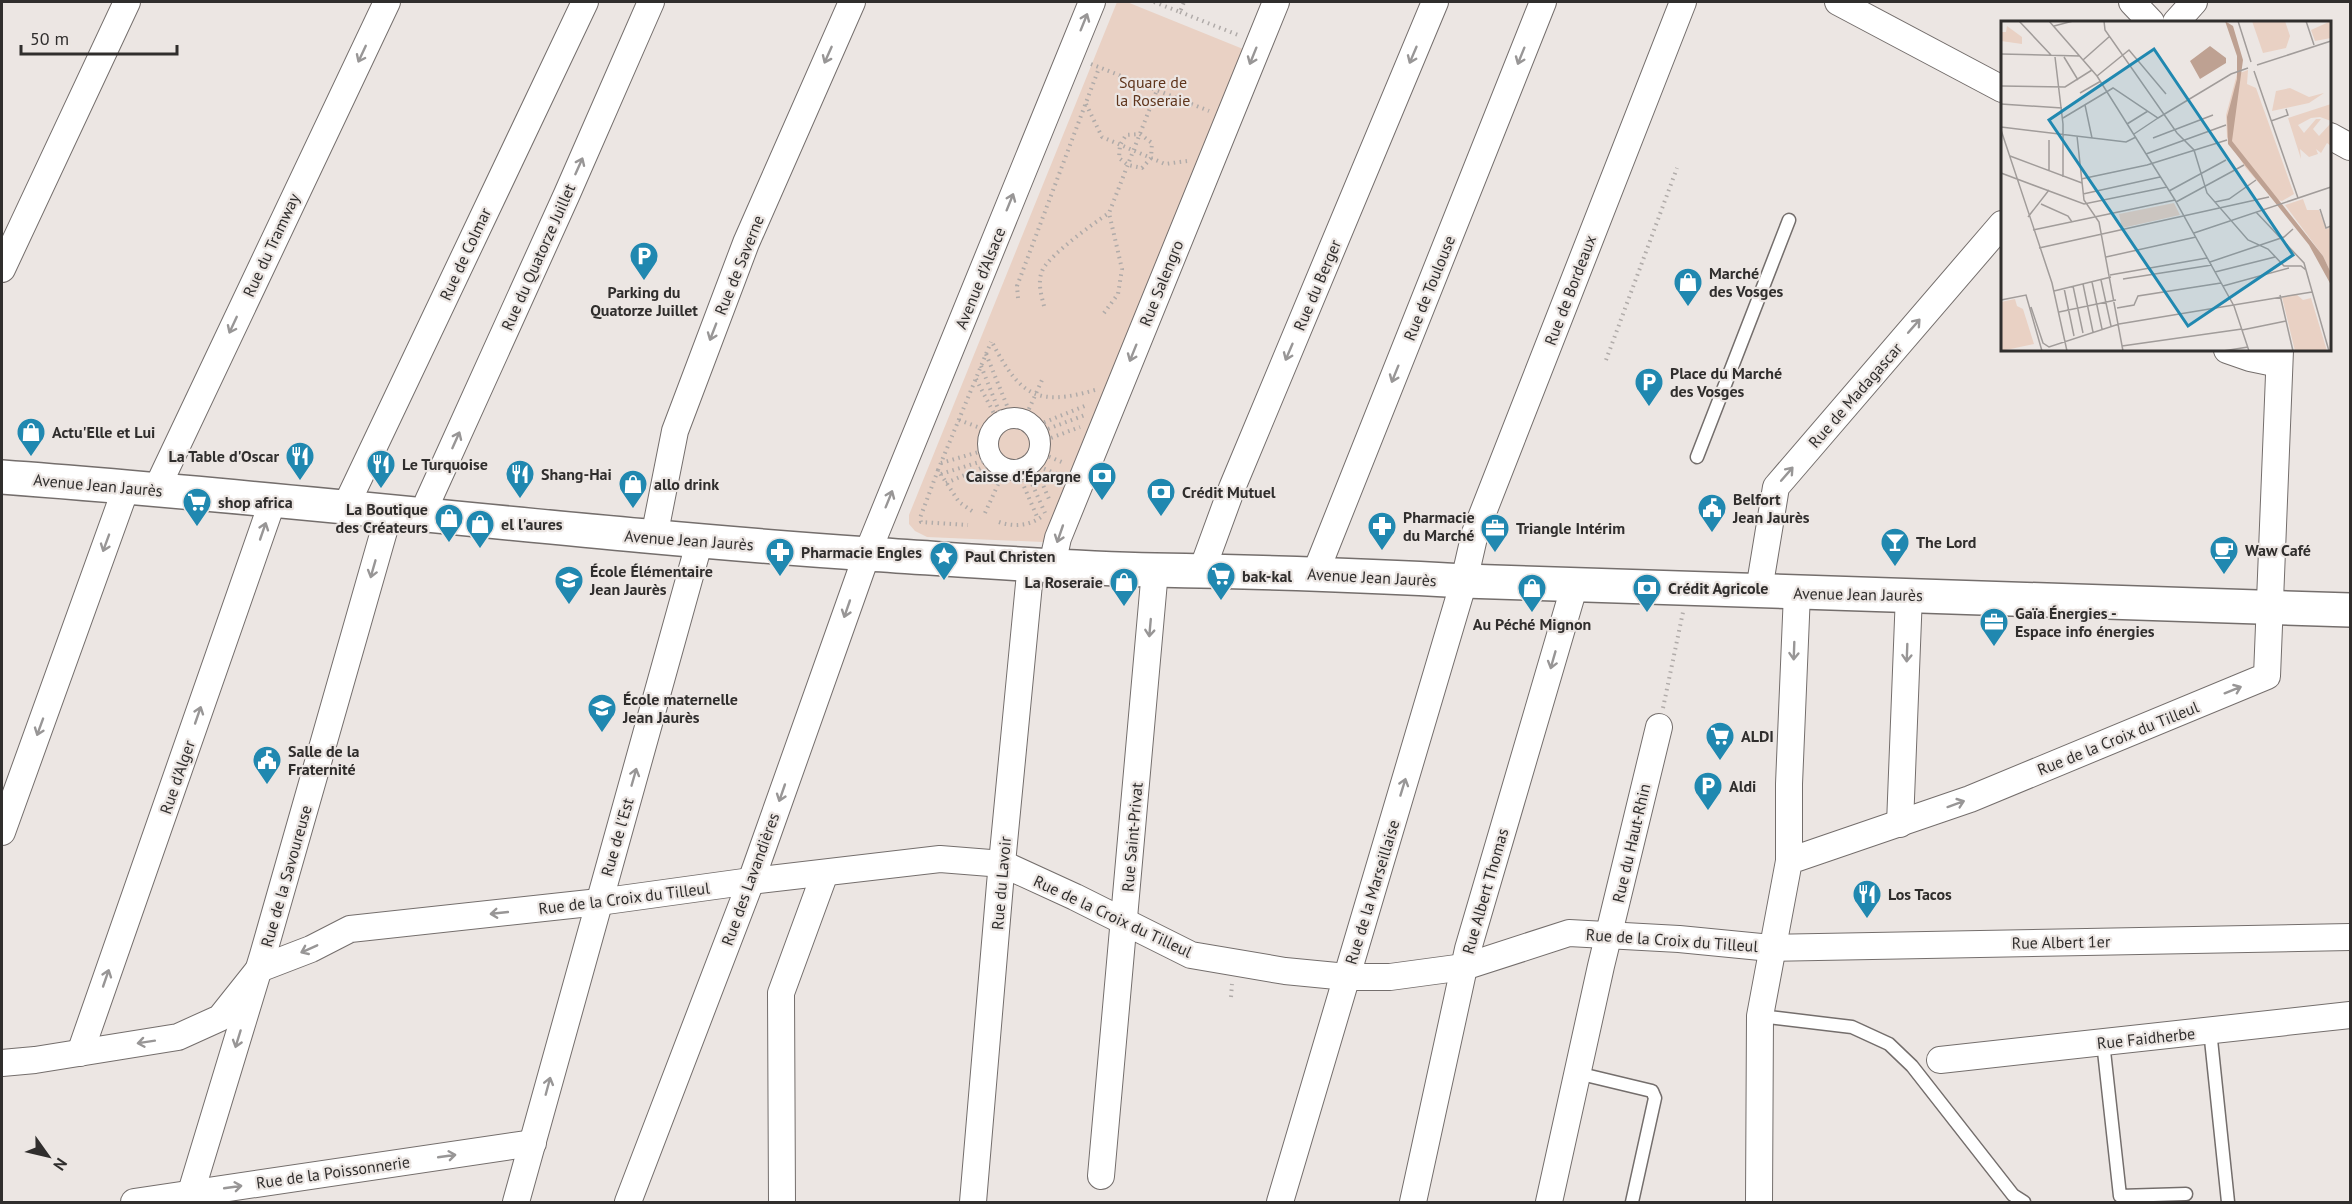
<svg xmlns="http://www.w3.org/2000/svg" width="2352" height="1204" font-family="'PT Sans',sans-serif">
  <rect width="100%" height="100%" fill="#ece6e3"/>
  <path fill="#e9d1c4" d="M1117,2H1127L1243,49L1043,542L927,537L915,531L909,524V515Z"/>
  <g fill="none" stroke-linecap="round" stroke-linejoin="round">
    <g stroke="#746e6c" stroke-width="15">
      <g id="service">
        <path d="M1697,457L1789,220"/>
        <path d="M1760,1016L1852,1027L1889,1044L1912,1066L2013,1195L2024,1202"/>
        <path d="M2210,1030L2228,1202"/>
        <path d="M2103,1042L2120,1196L2186,1194"/>
        <path d="M1577,1073L1652,1091L1655,1098L1632,1202"/>
      </g>
    </g>
    <g stroke="#746e6c" stroke-width="22">
      <circle id="pedestrian" cx="1014" cy="444" r="26"/>
    </g>
    <g stroke="#746e6c" stroke-width="28">
      <g id="minor">
        <path d="M1838,2L2002,89"/>
        <path d="M2132,2L2151,22"/>
        <path d="M2176,22L2194,2"/>
        <path d="M2330,136L2350,147"/>
        <path d="M2,269L127,2"/>
        <path d="M2227,350L2250,358L2279,364"/>
        <path d="M156,490L387,2"/>
        <path d="M347,508L351,495L585,2"/>
        <path d="M428,513V501L567,194L651,2"/>
        <path d="M654,537L675,431L746,243L852,2"/>
        <path d="M1052,565L1058,538L1276,2"/>
        <path d="M1202,570L1232,488L1435,2"/>
        <path d="M1315,574L1543,2"/>
        <path d="M1759,590L1776,487L2002,224"/>
        <path d="M1900,824L1909,594"/>
        <path d="M2,832L126,488"/>
        <path d="M1789,861V784L1797,593"/>
        <path d="M80,1053L273,500"/>
        <path d="M1940,1060L2350,1015"/>
        <path d="M2,1063L35,1060L178,1037L220,1018L259,969L311,949L350,929L599,902L751,881L940,859L1003,864L1075,897L1191,955L1285,971L1347,977H1390L1464,967L1569,933L1679,939L1771,948L2350,937"/>
        <path d="M1101,1176L1155,570"/>
        <path d="M134,1202L533,1143"/>
        <path d="M188,1202L263,955L384,531L386,512"/>
        <path d="M516,1202L700,540"/>
        <path d="M628,1202L751,881L867,554L1092,2"/>
        <path d="M782,1202L781,993L825,873"/>
        <path d="M973,1202L1000,884L1031,563"/>
        <path d="M1280,1202L1464,581L1475,533L1683,2"/>
        <path d="M1413,1202L1468,949L1575,584"/>
        <path d="M1549,1202L1601,966L1659,727"/>
        <path d="M1759,1202L1760,1016L1789,861L1970,799L2267,676L2280,350"/>
      </g>
    </g>
    <g stroke="#746e6c" stroke-width="36">
      <path id="secondary" d="M2,477C291,498 578,534 868,554C963,560 1059,568 1155,570C1258,572 1361,575 1464,581L2350,610"/>
    </g>
    <g stroke="#b0aba9" stroke-width="4" stroke-dasharray="1.5 4.5" stroke-linecap="butt">
      <path d="M1154,2L1180,12L1184,2"/>
      <path d="M1180,12L1238,35"/>
      <path d="M1091,64L1209,111"/>
      <path d="M1086,104L1102,137L1165,164L1187,161"/>
      <path d="M1140,134L1152,143L1151,158L1142,168L1128,165L1119,158L1120,145L1126,135Z"/>
      <path d="M1018,298L1017,286L1099,68"/>
      <path d="M1044,306C1041,294 1037,281 1043,269C1051,254 1094,223 1109,213"/>
      <path d="M1104,313L1118,294L1122,269L1109,213L1157,90"/>
      <path d="M993,344C1020,395 1037,407 1095,390"/>
      <path d="M986,354L1012,418"/>
      <path d="M1606,360L1677,168"/>
      <path d="M981,366L1003,421"/>
      <path d="M976,379L999,423"/>
      <path d="M959,420L991,432"/>
      <path d="M1024,420L1042,380"/>
      <path d="M1033,427L1087,405"/>
      <path d="M1037,433L1085,415"/>
      <path d="M1040,442L1080,427"/>
      <path d="M1038,452L1064,463"/>
      <path d="M941,463L989,449"/>
      <path d="M1033,464L1059,475"/>
      <path d="M1034,464L1049,499"/>
      <path d="M1025,468L1045,513"/>
      <path d="M938,470L920,518L921,522L968,525"/>
      <path d="M1017,470L1038,519"/>
      <path d="M941,474L992,458"/>
      <path d="M946,483L995,462"/>
      <path d="M972,511L959,502L938,470L991,342"/>
      <path d="M985,513L1005,469"/>
      <path d="M999,522C1013,527 1029,526 1041,517"/>
      <path d="M1663,708L1683,612"/>
      <path d="M1231,997L1232,984"/>
    </g>
    <use href="#service" stroke="#fff" stroke-width="12"/>
    <use href="#pedestrian" stroke="#fff" stroke-width="20"/>
    <use href="#minor" stroke="#fff" stroke-width="26"/>
    <use href="#secondary" stroke="#fff" stroke-width="33"/>
  </g>
  <defs><path id="oneway-shaft" d="M-6 0H5M1.5-3L5.5 0L1.5 3" fill="none" stroke-width="1.6" stroke-linecap="round" stroke-linejoin="round" transform="scale(1.5)"/></defs>
  <g stroke="#989696">
    <use href="#oneway-shaft" transform="translate(1084 22) rotate(-68)"/>
    <use href="#oneway-shaft" transform="translate(362 54) rotate(115)"/>
    <use href="#oneway-shaft" transform="translate(828 55) rotate(114)"/>
    <use href="#oneway-shaft" transform="translate(1413 55) rotate(113)"/>
    <use href="#oneway-shaft" transform="translate(1253 56) rotate(112)"/>
    <use href="#oneway-shaft" transform="translate(1521 56) rotate(112)"/>
    <use href="#oneway-shaft" transform="translate(579 166) rotate(-66)"/>
    <use href="#oneway-shaft" transform="translate(1010 202) rotate(-68)"/>
    <use href="#oneway-shaft" transform="translate(233 325) rotate(115)"/>
    <use href="#oneway-shaft" transform="translate(1914 326) rotate(-49)"/>
    <use href="#oneway-shaft" transform="translate(713 332) rotate(111)"/>
    <use href="#oneway-shaft" transform="translate(1289 352) rotate(113)"/>
    <use href="#oneway-shaft" transform="translate(1133 353) rotate(112)"/>
    <use href="#oneway-shaft" transform="translate(1395 374) rotate(112)"/>
    <use href="#oneway-shaft" transform="translate(456 440) rotate(-66)"/>
    <use href="#oneway-shaft" transform="translate(1787 474) rotate(-49)"/>
    <use href="#oneway-shaft" transform="translate(889 499) rotate(-68)"/>
    <use href="#oneway-shaft" transform="translate(263 531) rotate(-71)"/>
    <use href="#oneway-shaft" transform="translate(1060 534) rotate(109)"/>
    <use href="#oneway-shaft" transform="translate(106 543) rotate(110)"/>
    <use href="#oneway-shaft" transform="translate(373 569) rotate(106)"/>
    <use href="#oneway-shaft" transform="translate(847 609) rotate(109)"/>
    <use href="#oneway-shaft" transform="translate(1150 628) rotate(95)"/>
    <use href="#oneway-shaft" transform="translate(1794 651) rotate(92)"/>
    <use href="#oneway-shaft" transform="translate(1907 653) rotate(92)"/>
    <use href="#oneway-shaft" transform="translate(1553 660) rotate(106)"/>
    <use href="#oneway-shaft" transform="translate(2233 690) rotate(-22)"/>
    <use href="#oneway-shaft" transform="translate(198 715) rotate(-71)"/>
    <use href="#oneway-shaft" transform="translate(40 727) rotate(110)"/>
    <use href="#oneway-shaft" transform="translate(634 777) rotate(-74)"/>
    <use href="#oneway-shaft" transform="translate(1403 787) rotate(-73)"/>
    <use href="#oneway-shaft" transform="translate(782 793) rotate(109)"/>
    <use href="#oneway-shaft" transform="translate(1956 804) rotate(-20)"/>
    <use href="#oneway-shaft" transform="translate(499 913) rotate(174)"/>
    <use href="#oneway-shaft" transform="translate(309 949) rotate(156)"/>
    <use href="#oneway-shaft" transform="translate(106 978) rotate(-71)"/>
    <use href="#oneway-shaft" transform="translate(238 1039) rotate(107)"/>
    <use href="#oneway-shaft" transform="translate(146 1042) rotate(171)"/>
    <use href="#oneway-shaft" transform="translate(548 1086) rotate(-75)"/>
    <use href="#oneway-shaft" transform="translate(447 1156) rotate(-8)"/>
    <use href="#oneway-shaft" transform="translate(233 1187) rotate(-8)"/>
  </g>
  <defs>
    <g id="parking-pin" transform="scale(1.5)"><path d="M0 17L-7.5 6A9.5 9.5 0 1 1 7.5 6Z" fill="#2088b0" stroke="#ece6e3"/><path d="M-3.5-5.5H1a3.5 3.5 0 0 1 0 7H-1V5.5H-3.5ZM-1-3.4V-.6H.8a1.4 1.4 0 0 0 0-2.8Z" fill="#fff"/></g>
    <g id="shop-pin" transform="scale(1.5)"><path d="M0 17L-7.5 6A9.5 9.5 0 1 1 7.5 6Z" fill="#2088b0" stroke="#ece6e3"/><path d="M-5-2.5h2.3a2.7 3.5 0 0 1 5.4 0H5L5.5 6h-11ZM-1.5-2.5h3a1.5 2.3 0 0 0-3 0Z" fill="#fff"/></g>
    <g id="restaurant-pin" transform="scale(1.5)"><path d="M0 17L-7.5 6A9.5 9.5 0 1 1 7.5 6Z" fill="#2088b0" stroke="#ece6e3"/><path d="M-5-6h1v4h1v-4h1v4h1v-4h1v5L-1.5 .5V6h-2V.5L-5-1ZM5-6V6H3V1.5H1.5Q1.5-4 5-6Z" fill="#fff"/></g>
    <g id="bank-pin" transform="scale(1.5)"><path d="M0 17L-7.5 6A9.5 9.5 0 1 1 7.5 6Z" fill="#2088b0" stroke="#ece6e3"/><path d="M-6-4H6V4H-6ZM0-2.3a2.3 2.3 0 1 0 0 4.6a2.3 2.3 0 1 0 0-4.6Z" fill="#fff"/></g>
    <g id="supermarket-pin" transform="scale(1.5)"><path d="M0 17L-7.5 6A9.5 9.5 0 1 1 7.5 6Z" fill="#2088b0" stroke="#ece6e3"/><path d="M-6-5.5h2.5l.6 2H6L4.5 2H-2.5L-4.4-4H-6ZM-1.5 3.2a1.3 1.3 0 1 0 .1 0ZM3 3.2a1.3 1.3 0 1 0 .1 0Z" fill="#fff"/></g>
    <g id="civic-pin" transform="scale(1.5)"><path d="M0 17L-7.5 6A9.5 9.5 0 1 1 7.5 6Z" fill="#2088b0" stroke="#ece6e3"/><path d="M-.6-6.5H3V-4.5H.6V-3L4-1V1h2V6H-6V1h2V-1L-.6-3ZM-1.2 2.5V6h2.4V2.5Z" fill="#fff"/></g>
    <g id="pharmacy-pin" transform="scale(1.5)"><path d="M0 17L-7.5 6A9.5 9.5 0 1 1 7.5 6Z" fill="#2088b0" stroke="#ece6e3"/><path d="M-2-6h4v4h4v4h-4v4h-4v-4h-4v-4h4Z" fill="#fff"/></g>
    <g id="office-pin" transform="scale(1.5)"><path d="M0 17L-7.5 6A9.5 9.5 0 1 1 7.5 6Z" fill="#2088b0" stroke="#ece6e3"/><path d="M-6-3h4V-5.5h4V-3h4V5H-6ZM-1-4.5V-3h2v-1.5ZM-6 0V1H6V0Z" fill="#fff"/></g>
    <g id="bar-pin" transform="scale(1.5)"><path d="M0 17L-7.5 6A9.5 9.5 0 1 1 7.5 6Z" fill="#2088b0" stroke="#ece6e3"/><path d="M-6-5H6L.8 .8V4.5H3.5V6h-7V4.5H-.8V.8Z" fill="#fff"/></g>
    <g id="cafe-pin" transform="scale(1.5)"><path d="M0 17L-7.5 6A9.5 9.5 0 1 1 7.5 6Z" fill="#2088b0" stroke="#ece6e3"/><path d="M-5.5-4.5H6V0H3Q3 3.5 0 3.5H-2.5Q-5.5 3.5-5.5 0ZM3-3.2v2h1.7v-2ZM-6 4.5H4V6H-6Z" fill="#fff"/></g>
    <g id="sight-pin" transform="scale(1.5)"><path d="M0 17L-7.5 6A9.5 9.5 0 1 1 7.5 6Z" fill="#2088b0" stroke="#ece6e3"/><path d="M0-6L1.8-2.2L6-1.7L2.9 1.2L3.7 5.4L0 3.3L-3.7 5.4L-2.9 1.2L-6-1.7L-1.8-2.2Z" fill="#fff"/></g>
    <g id="school-pin" transform="scale(1.5)"><path d="M0 17L-7.5 6A9.5 9.5 0 1 1 7.5 6Z" fill="#2088b0" stroke="#ece6e3"/><path d="M0-5L7-2L0 1L-7-2ZM-4 1L0 2.5L4 1V4Q0 6-4 4Z" fill="#fff"/></g>
  </defs>
  <g fill-rule="evenodd">
    <use href="#parking-pin" x="644" y="256"/>
    <use href="#shop-pin" x="1688" y="282"/>
    <use href="#parking-pin" x="1649" y="382"/>
    <use href="#shop-pin" x="31" y="432"/>
    <use href="#restaurant-pin" x="300" y="456"/>
    <use href="#restaurant-pin" x="381" y="464"/>
    <use href="#restaurant-pin" x="520" y="474"/>
    <use href="#bank-pin" x="1102" y="476"/>
    <use href="#shop-pin" x="633" y="484"/>
    <use href="#bank-pin" x="1161" y="492"/>
    <use href="#supermarket-pin" x="197" y="502"/>
    <use href="#civic-pin" x="1712" y="508"/>
    <use href="#shop-pin" x="449" y="518"/>
    <use href="#shop-pin" x="480" y="524"/>
    <use href="#pharmacy-pin" x="1382" y="526"/>
    <use href="#office-pin" x="1495" y="528"/>
    <use href="#bar-pin" x="1895" y="542"/>
    <use href="#cafe-pin" x="2224" y="550"/>
    <use href="#pharmacy-pin" x="780" y="552"/>
    <use href="#sight-pin" x="944" y="556"/>
    <use href="#supermarket-pin" x="1221" y="576"/>
    <use href="#school-pin" x="569" y="580"/>
    <use href="#shop-pin" x="1124" y="582"/>
    <use href="#shop-pin" x="1532" y="588"/>
    <use href="#bank-pin" x="1647" y="588"/>
    <use href="#office-pin" x="1994" y="622"/>
    <use href="#school-pin" x="602" y="708"/>
    <use href="#supermarket-pin" x="1720" y="736"/>
    <use href="#civic-pin" x="267" y="760"/>
    <use href="#parking-pin" x="1708" y="786"/>
    <use href="#restaurant-pin" x="1867" y="894"/>
  </g>
  <g text-anchor="middle" dominant-baseline="central" stroke-width="4.5" stroke-linejoin="round" paint-order="stroke">
    <g font-size="16" fill="#5f351c" stroke="#ece6e3">
      <text x="1153" y="82">Square de<tspan x="1153" dy="18">la Roseraie</tspan></text>
    </g>
    <g font-size="16" fill="#302e2d" stroke="#ece6e3">
      <text transform="translate(271 245) rotate(-65)">Rue du Tramway</text>
      <text transform="translate(465 254) rotate(-65)">Rue de Colmar</text>
      <text transform="translate(538 257) rotate(-66)">Rue du Quatorze Juillet</text>
      <text transform="translate(739 265) rotate(-68)">Rue de Saverne</text>
      <text transform="translate(980 278) rotate(-68)">Avenue d'Alsace</text>
      <text transform="translate(1161 283) rotate(-68)">Rue Salengro</text>
      <text transform="translate(1317 285) rotate(-67)">Rue du Berger</text>
      <text transform="translate(1429 288) rotate(-68)">Rue de Toulouse</text>
      <text transform="translate(1570 290) rotate(-69)">Rue de Bordeaux</text>
      <text transform="translate(1855 395) rotate(-49)">Rue de Madagascar</text>
      <text transform="translate(98 485) rotate(5)">Avenue Jean Jaurès</text>
      <text transform="translate(689 540) rotate(4)">Avenue Jean Jaurès</text>
      <text transform="translate(1372 577) rotate(3)">Avenue Jean Jaurès</text>
      <text transform="translate(1858 594) rotate(1)">Avenue Jean Jaurès</text>
      <text transform="translate(2118 738) rotate(-22)">Rue de la Croix du Tilleul</text>
      <text transform="translate(177 777) rotate(-71)">Rue d'Alger</text>
      <text transform="translate(617 837) rotate(-74)">Rue de l'Est</text>
      <text transform="translate(1132 837) rotate(-85)">Rue Saint-Privat</text>
      <text transform="translate(1631 843) rotate(-77)">Rue du Haut-Rhin</text>
      <text transform="translate(286 876) rotate(-74)">Rue de la Savoureuse</text>
      <text transform="translate(750 879) rotate(-70)">Rue des Lavandières</text>
      <text transform="translate(1001 883) rotate(-85)">Rue du Lavoir</text>
      <text transform="translate(1485 891) rotate(-74)">Rue Albert Thomas</text>
      <text transform="translate(1372 892) rotate(-73)">Rue de la Marseillaise</text>
      <text transform="translate(624 898) rotate(-7)">Rue de la Croix du Tilleul</text>
      <text transform="translate(1113 916) rotate(25)">Rue de la Croix du Tilleul</text>
      <text transform="translate(1672 940) rotate(4)">Rue de la Croix du Tilleul</text>
      <text transform="translate(2061 942) rotate(-1)">Rue Albert 1er</text>
      <text transform="translate(2146 1038) rotate(-6)">Rue Faidherbe</text>
      <text transform="translate(333 1172) rotate(-8)">Rue de la Poissonnerie</text>
    </g>
    <g font-size="16" font-weight="bold" fill="#302e2d" stroke="#ece6e3" text-anchor="start">
      <text x="1709" y="273">Marché<tspan x="1709" dy="18">des Vosges</tspan></text>
      <text x="644" y="292" text-anchor="middle">Parking du<tspan x="644" dy="18">Quatorze Juillet</tspan></text>
      <text x="1670" y="373">Place du Marché<tspan x="1670" dy="18">des Vosges</tspan></text>
      <text x="52" y="432">Actu'Elle et Lui</text>
      <text x="279" y="456" text-anchor="end">La Table d'Oscar</text>
      <text x="402" y="464">Le Turquoise</text>
      <text x="541" y="474">Shang-Hai</text>
      <text x="1081" y="476" text-anchor="end">Caisse d'Épargne</text>
      <text x="654" y="484">allo drink</text>
      <text x="1182" y="492">Crédit Mutuel</text>
      <text x="1733" y="499">Belfort<tspan x="1733" dy="18">Jean Jaurès</tspan></text>
      <text x="218" y="502">shop africa</text>
      <text x="428" y="509" text-anchor="end">La Boutique<tspan x="428" dy="18">des Créateurs</tspan></text>
      <text x="1403" y="517">Pharmacie<tspan x="1403" dy="18">du Marché</tspan></text>
      <text x="501" y="524">el l'aures</text>
      <text x="1516" y="528">Triangle Intérim</text>
      <text x="1916" y="542">The Lord</text>
      <text x="2245" y="550">Waw Café</text>
      <text x="801" y="552">Pharmacie Engles</text>
      <text x="965" y="556">Paul Christen</text>
      <text x="590" y="571">École Élémentaire<tspan x="590" dy="18">Jean Jaurès</tspan></text>
      <text x="1242" y="576">bak-kal</text>
      <text x="1103" y="582" text-anchor="end">La Roseraie</text>
      <text x="1668" y="588">Crédit Agricole</text>
      <text x="2015" y="613">Gaïa Énergies -<tspan x="2015" dy="18">Espace info énergies</tspan></text>
      <text x="1532" y="624" text-anchor="middle">Au Péché Mignon</text>
      <text x="623" y="699">École maternelle<tspan x="623" dy="18">Jean Jaurès</tspan></text>
      <text x="1741" y="736">ALDI</text>
      <text x="288" y="751">Salle de la<tspan x="288" dy="18">Fraternité</tspan></text>
      <text x="1729" y="786">Aldi</text>
      <text x="1888" y="894">Los Tacos</text>
    </g>
  </g>
  <g transform="translate(2001 21)">
    <rect width="330" height="330" fill="#ece6e3"/>
    <path d="M251,0H284L289,15L285,27L262,32ZM330,0V17L314,20L310,9ZM6,5L21,16V23L0,20V11H5ZM247,49L246,63L255,67L293,173L281,180L272,178L244,146L226,116L225,94L236,53ZM289,67L308,76L323,72L308,82L271,90L275,70ZM330,83V100L319,96L310,97L297,104L303,112L315,98H320L312,108L318,115L330,102V125L326,122L320,132L315,128L317,133L308,136L299,128L300,138L287,97ZM302,178L306,189H318L325,208L330,206V252L322,235L284,184ZM173,182L179,194L121,207L118,193ZM295,273L302,279L310,277L326,330H294L281,276ZM14,278L16,285L22,288L33,323L0,330V281Z" fill="#e9d1c4"/>
    <path d="M224,0L232,5L242,39L231,120L322,235L330,252V264L308,224L227,123L226,96L236,58V35ZM209,25L225,37V42L199,58L189,40Z" fill="#bea192"/>
    <path fill="none" stroke="#a19c9a" stroke-width="1.5" d="M18,0L50,34M48,0L96,55L174,179L233,285L248,330M103,0L104,9L176,112L193,129L206,172L247,219L267,228L283,245H300L305,249M237,0L250,41M305,0L313,24M53,5L72,0M0,33L79,35M54,36L62,103V156M63,36L77,59M82,39L109,15M256,44L330,20M253,50L297,177M96,55L128,29L165,73M0,65L64,66L91,49M79,72L100,60M0,83L61,87M84,84L91,117M62,97L112,67L157,97L230,53L247,47M270,100L287,94L285,88M126,103L147,90M0,106L125,121L135,116M0,109L51,262L66,330M133,113L157,97M76,115L83,179L98,201L122,330M152,117L212,94M145,133L225,104M9,135L81,162M48,150V119M0,152L83,183L166,166M80,158L146,144L226,119M168,170L225,139M82,173L159,156M175,181L243,144M214,181L228,178L255,159M40,183L67,195L71,201M319,188L325,207L330,205M255,191L303,242L328,330M27,196L48,169M32,209L174,179M193,212L330,166M38,227L268,176M105,236L195,216M209,241L283,216L292,208M214,251L274,236M109,254L206,237M122,258L211,244M100,259L110,305M91,261L101,308M82,263L92,311M72,265L82,312M222,265L288,247M63,267L73,315M53,270L110,256M279,274L292,330M0,279L25,274L41,330M30,286L42,322L48,326L118,303L311,271M116,287L133,284L137,275L220,262M58,291L115,279M241,309L285,300M121,325L241,308M222,330L247,326"/>
    <path fill="#2088b0" fill-opacity="0.15" stroke="#2088b0" stroke-width="3" d="M153,28L292,234L187,305L48,99Z"/>
    <rect width="330" height="330" fill="none" stroke="#302e2d" stroke-width="3"/>
  </g>
  <rect width="2352" height="1204" fill="none" stroke="#302e2d" stroke-width="6"/>
  <g transform="translate(48 1156) rotate(124)" stroke="#ece6e3" stroke-width="4.5" paint-order="stroke">
  <path d="M0-4.5L10 22L0 15L-10 22Z" fill="#302e2d"/>
  <text y="-9" font-size="16" font-weight="bold" text-anchor="middle" fill="#302e2d">N</text>
  </g>
  <path d="M21 45v9h156v-9" fill="none" stroke="#302e2d" stroke-width="3"/>
  <text x="30" y="45" font-size="18" fill="#302e2d" stroke="#ece6e3" stroke-width="4.5" paint-order="stroke">50 m</text>
</svg>
